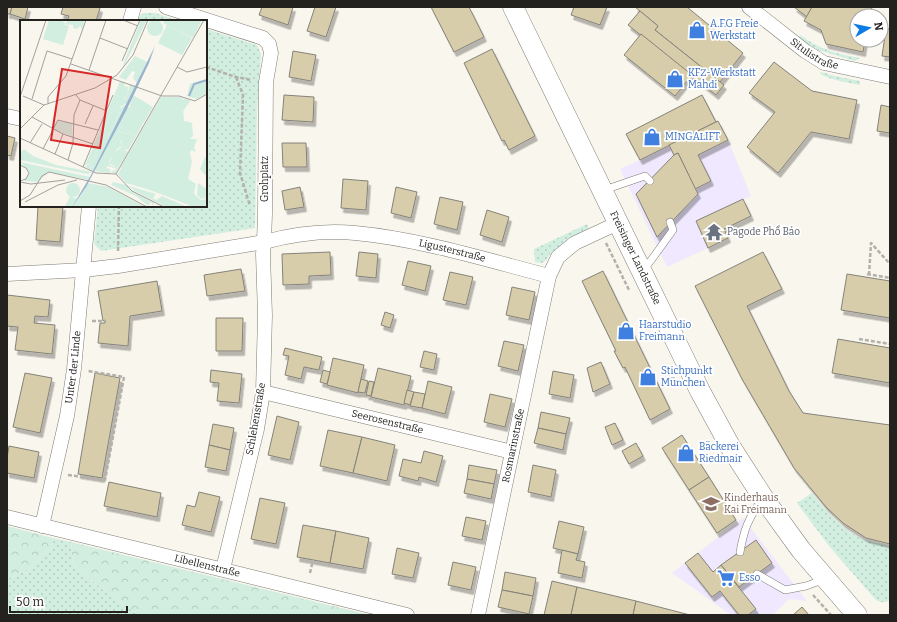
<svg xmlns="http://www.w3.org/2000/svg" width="897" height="622" font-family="Bitter,serif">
  <defs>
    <pattern id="green-dots" width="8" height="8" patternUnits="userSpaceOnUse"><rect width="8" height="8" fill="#d2eee0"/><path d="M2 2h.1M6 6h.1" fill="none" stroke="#b4ccc0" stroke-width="1.8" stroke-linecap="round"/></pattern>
    <pattern id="forest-crowns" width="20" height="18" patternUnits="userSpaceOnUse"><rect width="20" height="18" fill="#d2eee0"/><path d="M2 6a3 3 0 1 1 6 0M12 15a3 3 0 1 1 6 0" fill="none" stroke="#b4ccc0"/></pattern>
    <filter id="shadow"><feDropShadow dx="2.5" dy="4.5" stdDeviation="0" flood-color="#0004"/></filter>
  </defs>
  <rect width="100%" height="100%" fill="#f9f6ed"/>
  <g fill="#efe8fe">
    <path d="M718,121L728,140L751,196L696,221L708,248L667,267L620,169L640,160Z"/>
    <path d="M743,518L807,601L789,599L773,615H731L672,573Z"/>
  </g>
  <g fill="url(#green-dots)">
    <path d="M144,13H155L179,21H137L138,17Z"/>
    <path d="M206,29L257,45L261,54L257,109L255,228L101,251L94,244L98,206H206Z"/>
    <path d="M800,35C819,49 837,54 860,58L855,61L818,50L798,38Z"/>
    <path d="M821,72L835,76L860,81V85C847,82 833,81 820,74Z"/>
    <path d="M587,224L589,228L550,254L546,260L542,263L535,262L534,249Z"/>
    <path d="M812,493C824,510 848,535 868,541C875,543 883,544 890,546V600C885,603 880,603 875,599L829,546L797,503Z"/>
    <path d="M53,538L71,542L73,564L102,589L139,615H7V579L29,569L51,547Z"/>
  </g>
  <g fill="url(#forest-crowns)">
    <path d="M7,526L53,538L51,547L29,569L7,579Z"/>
    <path d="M71,542L370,615H139L102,589L73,564Z"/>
  </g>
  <g fill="#d7cdaa" stroke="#84827a" filter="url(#shadow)">
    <path d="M7,7H12L10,14H7Z"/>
    <path d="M12,7H28L25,19L10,14Z"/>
    <path d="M63,7H98L100,8L96,21H67L69,16L61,14Z"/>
    <path d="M262,7H293L288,25L259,15Z"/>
    <path d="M315,7H336L326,37L307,31Z"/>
    <path d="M431,7H469L484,37L454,52Z"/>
    <path d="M574,7H607L600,25L571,15Z"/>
    <path d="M635,7H687L743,53L720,82L655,30L658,26Z"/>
    <path d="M794,7H812L807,17Z"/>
    <path d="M812,7H872L870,16H857V40H865L863,52L826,44L821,30L804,21Z"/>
    <path d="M640,11L658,26L655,30L724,85L716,95L628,25Z"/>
    <path d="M886,29H890V57L882,56Z"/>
    <path d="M641,34L692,75L675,96L624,55Z"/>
    <path d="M492,49L535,136L509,150L504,140L502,141L464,63Z"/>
    <path d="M293,51L316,55L311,81L289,77Z"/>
    <path d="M774,62L812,91L857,100L849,139L811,132L778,173L747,147L775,112L749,93Z"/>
    <path d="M284,95L314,97L313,122L282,120Z"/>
    <path d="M702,95L716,122L640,160L626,134Z"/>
    <path d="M881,105L890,107V133L877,131Z"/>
    <path d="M718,121L728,140L698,155L711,181L695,189L678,153L674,155L669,145Z"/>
    <path d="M7,136L15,138L11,156L7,155Z"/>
    <path d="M282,143H306L307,167H283Z"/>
    <path d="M678,153L698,194L657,237L636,194L674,155Z"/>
    <path d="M343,179L368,181L366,210L341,208Z"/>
    <path d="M300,187L304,207L285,210L282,191Z"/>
    <path d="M396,187L417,192L411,218L391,213Z"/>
    <path d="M440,197L463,202L457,230L434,224Z"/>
    <path d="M743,199L751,216L724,229L728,238L708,248L696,221Z"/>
    <path d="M38,206H63L60,242L36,240Z"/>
    <path d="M487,210L509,217L502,242L480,235Z"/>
    <path d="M330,252L331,275L309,276V284L283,285L282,254Z"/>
    <path d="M359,252L378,254L376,278L356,276Z"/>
    <path d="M763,252L782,289L747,306L789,391L803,413L890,425V544L866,538L843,523L826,507L794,468L742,379L695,286Z"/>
    <path d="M408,261L431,266L425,291L402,285Z"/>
    <path d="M241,269L245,291L207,296L204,275Z"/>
    <path d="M603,271L670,409L650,420L625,367L623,368L614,351H616L582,281Z"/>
    <path d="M450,272L473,277L466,305L443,300Z"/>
    <path d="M847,274L890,281V318L841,310Z"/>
    <path d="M157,281L162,311L130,316L128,346L98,343L100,323H105V320L103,321L98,291Z"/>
    <path d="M512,287L535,292L529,320L506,315Z"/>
    <path d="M7,295L50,300L48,317L35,316L34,323L55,325L52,354L15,350L18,327L7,326Z"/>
    <path d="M385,312L394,315L390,328L381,325Z"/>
    <path d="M216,318H243L242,351H216Z"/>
    <path d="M838,339L890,348V383L832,373Z"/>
    <path d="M504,341L524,345L518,371L498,366Z"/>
    <path d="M285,348L322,357L319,370L304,367L301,379L285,375L289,356L283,355Z"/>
    <path d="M424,351L437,354L434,370L420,367Z"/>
    <path d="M333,358L364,365L358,393L327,385Z"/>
    <path d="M601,362L610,384L593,392L587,368Z"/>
    <path d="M378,368L411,376L404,405L371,397Z"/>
    <path d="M211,370L242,374L239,403L217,401L219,383L210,382Z"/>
    <path d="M323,370L330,372L327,384L320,382Z"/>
    <path d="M553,371L574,375L570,398L549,394Z"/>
    <path d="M25,373L52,378L40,433L13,427Z"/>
    <path d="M95,373L120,378L102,478L78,474Z"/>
    <path d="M361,379L368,381L365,393L358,392Z"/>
    <path d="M369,381L374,382L371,396L366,395Z"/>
    <path d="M428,381L452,387L445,414L422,408Z"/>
    <path d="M407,390L414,392L410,405L404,403Z"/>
    <path d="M414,392L425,394L422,408L410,406Z"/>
    <path d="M490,394L512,399L505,427L484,422Z"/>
    <path d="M541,412L570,418L566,434L538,428Z"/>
    <path d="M277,416L299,422L290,460L268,455Z"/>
    <path d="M615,423L623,440L612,445L605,427Z"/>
    <path d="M213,424L234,428L230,450L209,445Z"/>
    <path d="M538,428L566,434L563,450L534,443Z"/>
    <path d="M328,430L362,437L353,473L320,466Z"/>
    <path d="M682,435L709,477L689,490L662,448Z"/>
    <path d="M362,437L395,445L387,481L353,473Z"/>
    <path d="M636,443L643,456L629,464L622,451Z"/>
    <path d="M209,445L230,450L226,471L205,467Z"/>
    <path d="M9,446L39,452L34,478L7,473V458Z"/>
    <path d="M424,451L443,456L436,482L419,477L418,481L399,476L403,459L421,463Z"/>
    <path d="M469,465L497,470L494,484L467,479Z"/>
    <path d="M533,465L556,470L551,497L528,492Z"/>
    <path d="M709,477L736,520L717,533L689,490Z"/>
    <path d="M467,479L494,484L491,499L464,493Z"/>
    <path d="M109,482L161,493L157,517L104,506Z"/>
    <path d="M199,492L220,497L211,532L182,525L187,505L195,507Z"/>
    <path d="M260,498L285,503L276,544L251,539Z"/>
    <path d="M466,517L486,521L482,540L462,536Z"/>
    <path d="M559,521L584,527L578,554L553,548Z"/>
    <path d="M303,525L336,531L330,563L297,557Z"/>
    <path d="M336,531L369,538L363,569L330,563Z"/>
    <path d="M756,540L772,563L739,587L721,565Z"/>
    <path d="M397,548L419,553L413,578L392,574Z"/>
    <path d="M562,550L578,554L576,560L585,562L582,578L558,573Z"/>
    <path d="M698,553L713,572L721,565L756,609L748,615H739L720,591L712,597L685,563Z"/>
    <path d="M453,562L476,567L471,590L448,585Z"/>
    <path d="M505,572L536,578L533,596L502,590Z"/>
    <path d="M552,581L577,587L571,615H544Z"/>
    <path d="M577,587L636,601L633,615H571Z"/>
    <path d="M502,590L533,596L529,614L498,607Z"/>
    <path d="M636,601L690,615H633Z"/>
    <path d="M802,607L809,615H793Z"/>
  </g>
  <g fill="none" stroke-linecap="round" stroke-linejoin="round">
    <g stroke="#7f7c75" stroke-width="8">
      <g id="service">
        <path d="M604,190L645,176L650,181"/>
        <path d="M643,270L652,259L673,230L670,222"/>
        <path d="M740,552C744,530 748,518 762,500"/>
        <path d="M757,574L785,590L806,586L825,579"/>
      </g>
    </g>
    <g stroke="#7f7c75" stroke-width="15">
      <g id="minor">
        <path d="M166,7L263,38L269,44L271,53L266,82L265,214L264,242L263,254L265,315L263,392L257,429L223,569"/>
        <path id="s1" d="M749,7L805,51L824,63L890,77"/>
        <path d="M130,21L134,7"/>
        <path d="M7,116L21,119"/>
        <path id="s2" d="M7,274L84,270L118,266L264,242C294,234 325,230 355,233C420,239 487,260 549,276L558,257L575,243L618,223"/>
        <path id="s3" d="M263,392L512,452"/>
        <path id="s4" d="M7,517L407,615"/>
        <path id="s5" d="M42,526L67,416L74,369L89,206"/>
        <path id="s6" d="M478,615L549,276"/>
      </g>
    </g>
    <g stroke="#7f7c75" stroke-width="21">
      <g id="secondary">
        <path id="s7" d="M513,7L700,391L730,446L764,499L801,550L857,615"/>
      </g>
    </g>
    <g stroke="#b3b1aa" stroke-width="2.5" stroke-dasharray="4 2" stroke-linecap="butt">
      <path d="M206,67L236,77L252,80"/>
      <path d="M236,77L243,95L240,173L250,206"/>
      <path d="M606,243L629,290"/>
      <path d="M118,251L119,206"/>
      <path d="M867,274L890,278"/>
      <path d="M869,275L871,243L890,264"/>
      <path d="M92,321H105"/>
      <path d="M859,339L890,344"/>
      <path d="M68,475L105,480L124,377L88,371"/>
      <path d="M310,573L313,560"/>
      <path d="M813,595L831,615"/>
    </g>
    <use href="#service" stroke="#fff" stroke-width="7"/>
    <use href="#minor" stroke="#fff" stroke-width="14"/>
    <use href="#secondary" stroke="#fff" stroke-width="20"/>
  </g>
  <defs>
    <g id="shop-bare" transform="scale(1.38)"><path d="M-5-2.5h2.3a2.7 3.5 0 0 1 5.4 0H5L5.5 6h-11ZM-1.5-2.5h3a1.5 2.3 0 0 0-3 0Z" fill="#3f7fe0" stroke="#fff" stroke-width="2.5" paint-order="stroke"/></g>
    <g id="temple-bare" transform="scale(1.38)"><path d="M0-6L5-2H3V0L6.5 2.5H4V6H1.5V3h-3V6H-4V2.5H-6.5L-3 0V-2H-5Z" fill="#6b7280" stroke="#fff" stroke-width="2.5" paint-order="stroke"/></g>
    <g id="school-bare" transform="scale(1.38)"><path d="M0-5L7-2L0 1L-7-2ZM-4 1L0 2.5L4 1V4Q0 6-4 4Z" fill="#8d6e63" stroke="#fff" stroke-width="2.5" paint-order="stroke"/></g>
    <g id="supermarket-bare" transform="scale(1.38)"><path d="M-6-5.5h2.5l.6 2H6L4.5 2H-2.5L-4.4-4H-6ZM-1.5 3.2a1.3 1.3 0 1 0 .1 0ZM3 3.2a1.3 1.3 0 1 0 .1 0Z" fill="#3f7fe0" stroke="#fff" stroke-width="2.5" paint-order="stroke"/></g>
  </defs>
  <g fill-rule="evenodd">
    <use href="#shop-bare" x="697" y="30"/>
    <use href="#shop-bare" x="675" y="79"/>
    <use href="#shop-bare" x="652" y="137"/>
    <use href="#temple-bare" x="714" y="232"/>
    <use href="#shop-bare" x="626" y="331"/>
    <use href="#shop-bare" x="648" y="377"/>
    <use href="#shop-bare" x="686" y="453"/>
    <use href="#school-bare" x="711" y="504"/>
    <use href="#supermarket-bare" x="726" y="578"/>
  </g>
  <g text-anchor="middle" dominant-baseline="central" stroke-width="3.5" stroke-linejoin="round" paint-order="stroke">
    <g font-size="10" fill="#366cbe" stroke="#fff" text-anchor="start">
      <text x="710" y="24">A.F.G Freie<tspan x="710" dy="12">Werkstatt</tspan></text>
      <text x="688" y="73">KFZ-Werkstatt<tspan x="688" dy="12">Mahdi</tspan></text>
      <text x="665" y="137">MINGALIFT</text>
      <text x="639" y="325">Haarstudio<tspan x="639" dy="12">Freimann</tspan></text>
      <text x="661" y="371">Stichpunkt<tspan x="661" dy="12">München</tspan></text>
      <text x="699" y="447">Bäckerei<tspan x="699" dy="12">Riedmair</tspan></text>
      <text x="739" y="578">Esso</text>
    </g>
    <g font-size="10" fill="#23221f" stroke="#fff">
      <text stroke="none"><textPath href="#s1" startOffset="81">Situlistraße</textPath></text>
      <text transform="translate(265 179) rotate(-90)">Grohplatz</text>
      <text stroke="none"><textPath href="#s2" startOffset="450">Ligusterstraße</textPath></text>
      <text stroke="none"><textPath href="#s7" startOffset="279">Freisinger Landstraße</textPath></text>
      <text stroke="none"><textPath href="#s5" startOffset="162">Unter der Linde</textPath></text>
      <text transform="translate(256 419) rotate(-80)">Schlehenstraße</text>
      <text stroke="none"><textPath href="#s3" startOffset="128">Seerosenstraße</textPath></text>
      <text stroke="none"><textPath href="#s6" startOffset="173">Rosmarinstraße</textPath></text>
      <text stroke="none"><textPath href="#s4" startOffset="206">Libellenstraße</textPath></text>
    </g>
    <g font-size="10" fill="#5b616d" stroke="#fff" text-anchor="start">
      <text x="727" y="232">Pagode Phổ Bảo</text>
    </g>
    <g font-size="10" fill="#785e54" stroke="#fff" text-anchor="start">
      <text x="724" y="498">Kinderhaus<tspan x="724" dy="12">Kai Freimann</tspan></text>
    </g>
  </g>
  <g transform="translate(20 20)">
    <rect width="187" height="187" fill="#f9f6ed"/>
    <path d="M145,0H182L173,18L143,3ZM115,36L127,42L117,63L113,58L115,52L112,51L106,60L99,57ZM110,64L116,66L107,83L98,88L95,86L100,75L106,79ZM113,75L133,87L115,116L99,106L100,102L108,92ZM141,77L170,80L162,93L161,101L170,102L166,171L186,187H173L140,173L106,163L98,154ZM93,89L100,91L80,135L73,148L65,146L72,144L77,129L74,123L85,109ZM38,101L52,103V116L34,110ZM97,111L109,115L112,120L105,130L108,132L98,148L89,143L94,133L103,126L99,116H97ZM4,129L13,136L36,145L72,152L67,154L0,140V132ZM185,137L187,138V154L185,155L180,149ZM0,142L70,157L69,160L29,152L17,162L4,161L10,153ZM68,163L88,167L125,187H45L50,176L57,179ZM46 170a7 7 0 1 1 14 0a7 7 0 1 1-14 0Z" fill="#d2eee0"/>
    <path d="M41,0L46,4L47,0H65L62,9L60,6L57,9L53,8V5L41,4ZM121,0H127L103,48L104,42ZM127 8a8 8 0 1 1 16 0a8 8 0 1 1-16 0ZM187,59V73L177,79L167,76L170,64ZM100,61L105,62L104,66L108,67L107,78L100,76L95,86L101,88L107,84L73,151L64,146L73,148L100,92L93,89L82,116L75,122ZM141,77H143L142,87L137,89L138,96L134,101L131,100L124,112L119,127L108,139L110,142L100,148ZM144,77H159L163,78L157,87L145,81L143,90ZM165,78L167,79L165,84L168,79L170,82L163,89L164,101L172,103L173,116L170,119H177L174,127L176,132L171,130L170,133L172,142L168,159L176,164L174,173L176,176L181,180L187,179V187L166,175L154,138V148L156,147L157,152L153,148L146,150L151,144L147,141L151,132L150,123L154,115L146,114L144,112L149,110L150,95L155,90L150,94V86L157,87V96L159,87ZM156,96L158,108L164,113L160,104L159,99L167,118L158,130L166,117L164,114L162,122L157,124L159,112L154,106ZM108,87L112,89L101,104L100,102L99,106L115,116L129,94L108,130L104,127L112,120L107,114L98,111L97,116L103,115L100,121L103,126L98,128L89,141L90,145L98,148L96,153L90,152L97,149L88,146L86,148L90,149V153L74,151L92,115ZM143,95L147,97L144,100L146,101L143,107L138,110L137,118L132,122L136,128L134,131L129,123L132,118L130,114L137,103L144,100ZM75,123L77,129L72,144L65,145ZM107,146L119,152L118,149L129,146L137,156L147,158L151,163L156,161V157L160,160L150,167V165L140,162L99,151ZM111,160L148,169H142L166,177L167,184L125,168L128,165L124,167L106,161ZM160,161L163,168L165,176L150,169ZM93,162L107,165L109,169L134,183L133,186L131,182L128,186L116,176L91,165ZM178,163L187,169V178L181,179L177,175ZM109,166L136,174L133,178L136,180L142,176L165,186L146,187L115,171Z" fill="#d2eee0" fill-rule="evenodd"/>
    <path d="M29,0H43L42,4L49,6L43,25L23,19ZM147,5L172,18L162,35L138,23Z" fill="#d2eee0"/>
    <path d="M135,26L129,43L107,89L66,167L52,187L71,155Z" fill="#9ab4cf"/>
    <path fill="none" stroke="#9ab4cf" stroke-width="2" d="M169,76L174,64L187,60"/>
    <path fill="none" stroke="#a3a19b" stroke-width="1" d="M103,0L118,6M80,18L108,29M102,41L120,0M51,44L142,76H159L175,81L187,74M157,47L167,52L187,47M69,50L86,0M3,76L24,85M0,77L26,0M12,79L27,31L52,39M60,80L87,91M28,83V77L46,56L66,0M12,97L43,114L73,124M65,104L73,86M0,109L24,85L75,68L97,55L113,35L128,0M0,118L76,153L96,154L112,171L144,187M10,123L22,104M23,129L38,100L78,110M35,134L43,114M48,140L53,123L54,95L60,80L56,75M0,145L6,148L9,153L6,159L0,161M63,147L93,75M96,154L184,0M0,162L11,164L45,160M0,181L10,175L22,156L29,152L86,165L127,187M5,182L38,165L57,160"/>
    <path fill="#d62828" fill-opacity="0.15" stroke="#d62828" stroke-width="2" d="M42,49L91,57L80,128L31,120Z"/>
    <rect width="187" height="187" fill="none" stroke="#23221f" stroke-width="2"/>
  </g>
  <rect width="897" height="622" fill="none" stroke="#23221f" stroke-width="16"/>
  <g transform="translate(869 28) rotate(81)"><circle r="19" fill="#ffffff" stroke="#a7a7a5"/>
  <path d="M0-3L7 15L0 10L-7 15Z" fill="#0c7ce4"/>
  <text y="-6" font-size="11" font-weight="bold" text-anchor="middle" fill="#23221f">N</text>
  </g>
  <path d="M10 606v6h117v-6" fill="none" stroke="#23221f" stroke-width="2"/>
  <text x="16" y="606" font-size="12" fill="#23221f" stroke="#ffffff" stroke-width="3" paint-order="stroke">50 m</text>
</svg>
